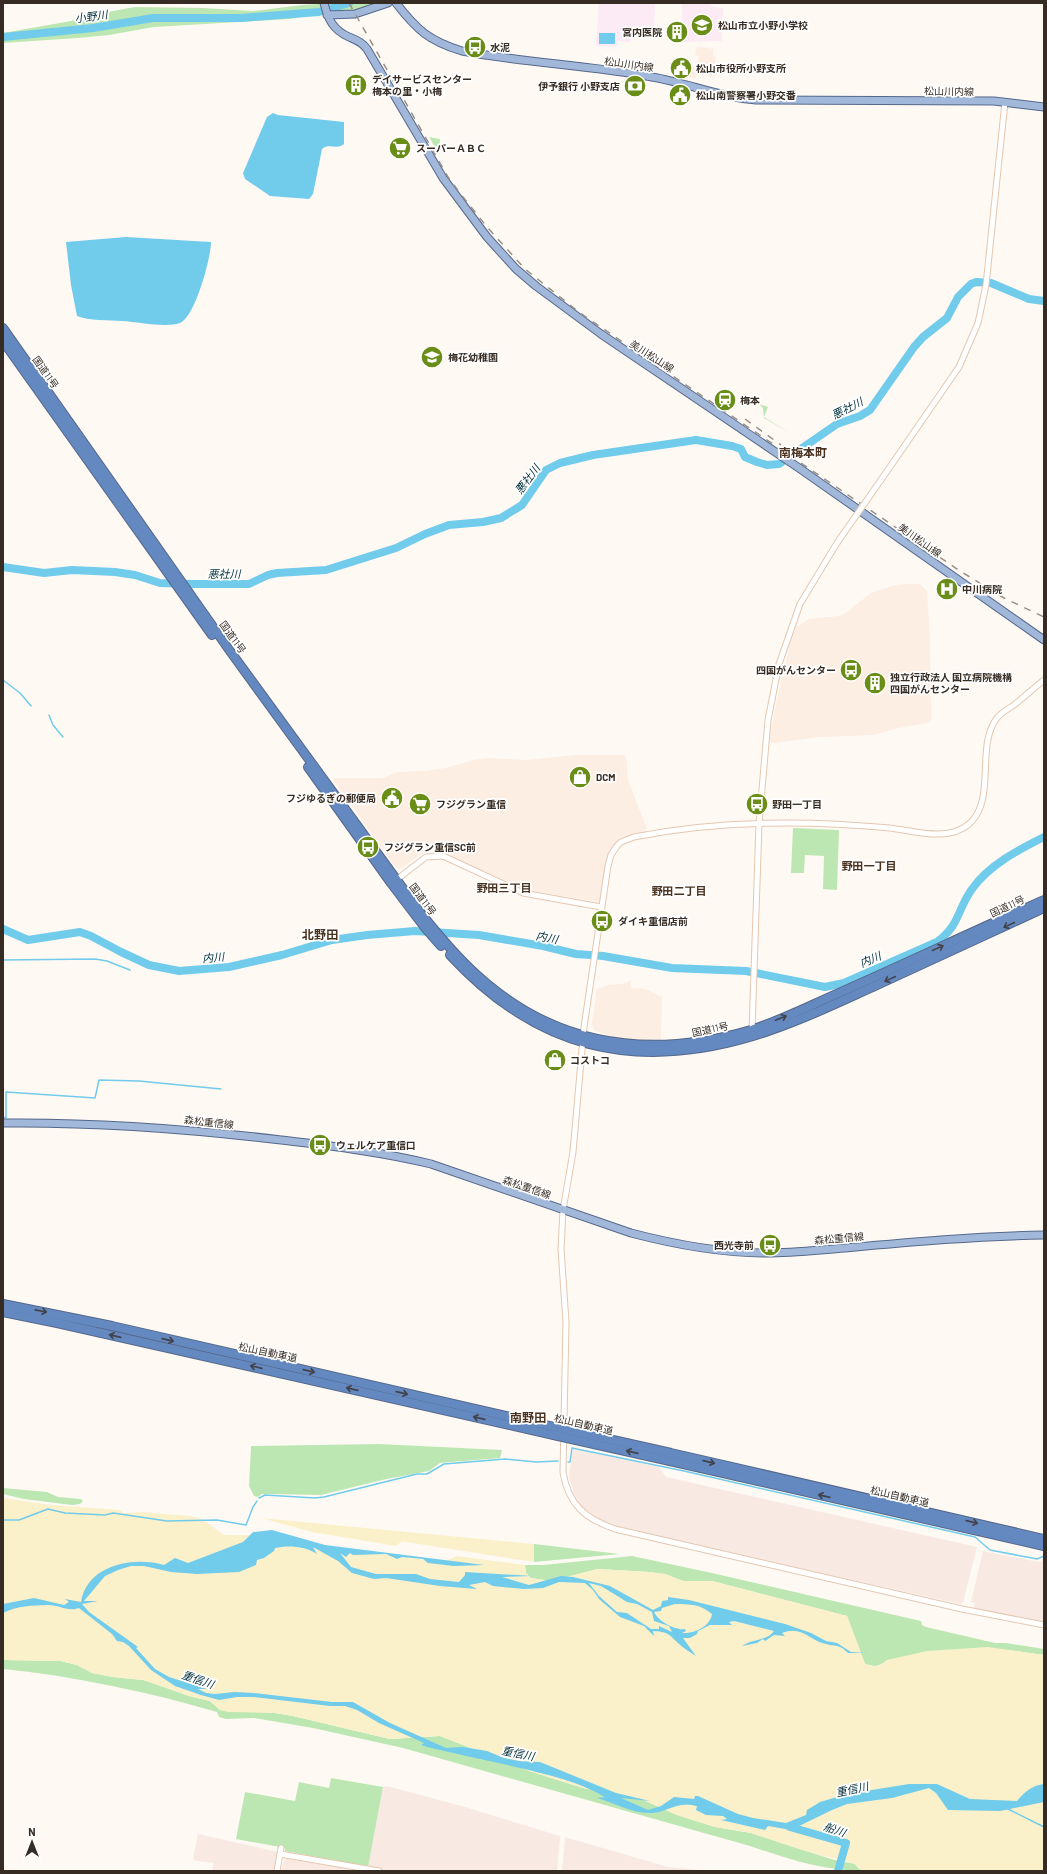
<svg xmlns="http://www.w3.org/2000/svg" width="1047" height="1874" font-family="Barlow,'Noto Sans JP',sans-serif">
  <rect width="100%" height="100%" fill="#fff9f4"/>
  <g fill="#fceee2">
    <path d="M697,46L713,49V56L716,57L713,77L698,74L696,78L688,77L690,67H697L699,56L695,55Z"/>
    <path d="M905,584H920L927,591L930,638L931,720L928,723L898,728L874,735L820,737L775,743L770,742L769,739L781,682L791,640L796,627L809,619L839,616L846,613L871,593L892,586Z"/>
    <path d="M575,755H623L626,757L628,780L647,829L646,831L620,838L609,851L599,902L516,888L455,860L450,854L438,851H425L400,869L396,868L333,780L335,778H383L398,772L425,771L446,768L473,760L488,758L527,760Z"/>
    <path d="M631,980V988L645,989L662,997L661,1041L639,1040L612,1037L594,1030L592,1023L597,989L608,985L623,984Z"/>
  </g>
  <g fill="#f8e9e3">
    <path d="M573,1449L659,1467L666,1477L977,1547L963,1602L961,1604L636,1532L603,1522L582,1507L574,1494L569,1476Z"/>
    <path d="M983,1551L1039,1562L1044,1560V1622L974,1609V1603L971,1602Z"/>
    <path d="M387,1786L465,1807L560,1836L557,1871H367L383,1787Z"/>
    <path d="M198,1834L278,1852L274,1871H212L214,1863L196,1861L193,1858Z"/>
    <path d="M565,1837L668,1867L711,1871H562Z"/>
    <path d="M287,1858L357,1871H281L284,1860Z"/>
  </g>
  <g fill="#fceaf5">
    <path d="M599,3L653,4L655,5L654,31L633,29L631,41L629,42L618,41L616,47L596,46Z"/>
    <path d="M682,3H711V6L723,8L722,41L683,42Z"/>
  </g>
  <g fill="#bde7b2">
    <path d="M336,3H381L357,12L331,11L290,19L154,27L109,35L78,38L3,43V33L71,21L91,15L135,7L203,8L253,11L302,5Z"/>
    <path d="M429,137L440,139L439,154Z"/>
    <path d="M759,404L768,407L764,417L790,433L764,418L763,408Z"/>
    <path d="M793,828L839,830L837,890L823,889L824,856L805,855L804,873H791Z"/>
    <path d="M379,1444L502,1450L500,1458L440,1463L429,1471L382,1480L321,1495L270,1494H262L258,1497L254,1496L249,1486L251,1446Z"/>
    <path d="M3,1488L47,1492L58,1497L81,1499L83,1501L80,1504L72,1505L24,1499L3,1494Z"/>
    <path d="M534,1544L620,1554L534,1562Z"/>
    <path d="M632,1556L712,1573L921,1621L922,1625L926,1627L995,1643H1006L1044,1649V1655L1008,1650L887,1660C879,1667 875,1667 865,1664L847,1616L712,1581H683L665,1574L649,1572L598,1569L551,1581L531,1578L526,1573L525,1565H543Z"/>
    <path d="M3,1660L61,1661L77,1665L92,1673L113,1677L143,1680L160,1685L189,1696L210,1701L220,1710L275,1713L293,1716L390,1739L440,1736L529,1771L583,1788L641,1799L677,1815L715,1827L751,1833L831,1859L855,1864L859,1869L867,1871C824,1871 791,1860 750,1846L403,1748L313,1728L254,1718L226,1719L219,1717L217,1712C149,1692 73,1676 3,1669Z"/>
    <path d="M331,1778L383,1787L368,1867L285,1851V1848L236,1839L245,1792L295,1801L299,1782L329,1788Z"/>
  </g>
  <g fill="#faf1cb">
    <path d="M3,1498L51,1505L120,1510L124,1513L143,1512L190,1516L202,1519L224,1535H255L307,1549L330,1547L443,1562L457,1556L525,1565L526,1573L531,1578L551,1581L597,1569L649,1572L665,1574L683,1581H712L847,1616L865,1664L874,1666H880L887,1660L927,1651L988,1647L1044,1655V1871H867L859,1869L855,1864L802,1850L751,1833L715,1827L677,1815L641,1799L583,1788L529,1771L440,1736L390,1739L293,1716L275,1713L228,1712L220,1710L210,1701L189,1696L143,1680L113,1677L92,1673L77,1665L61,1661L3,1660Z"/>
    <path d="M261,1518L534,1544V1562L406,1542L402,1541L396,1546L312,1532Z"/>
  </g>
  <g fill="#71cbea" fill-rule="evenodd">
    <rect x="599" y="33" width="16" height="11"/>
    <path d="M273,113L278,115L344,122V144C337,150 329,143 322,149L313,194L309,199L270,196L245,179L243,173L267,117Z"/>
    <path d="M126,237L211,242C211,258 195,317 180,323C166,328 138,322 122,321C110,320 88,321 77,316L71,285L66,242Z"/>
    <path d="M272,1530L325,1545L484,1565L454,1566L428,1563L423,1559L402,1557L397,1559L386,1554L353,1555L350,1553L346,1557L340,1553L351,1567L376,1574H416L430,1579L459,1582L465,1575V1572L533,1576L502,1577L529,1585L561,1576L573,1577L610,1586L653,1610L661,1606L662,1601L668,1600V1597L689,1600L785,1624L811,1633L826,1641L837,1643L851,1652L868,1653H848C839,1644 837,1647 826,1644C810,1641 802,1625 782,1633L785,1636L774,1635L765,1641L763,1639L757,1643L742,1646C752,1639 767,1641 774,1631L734,1621L729,1622L732,1625H710L698,1631L697,1634L690,1638H683L696,1656C690,1652 683,1648 678,1643C668,1633 667,1632 653,1631L654,1636L644,1626L620,1617L599,1599L593,1590L585,1583L559,1582L543,1588L524,1589L493,1586L485,1582L469,1585L477,1589L440,1586L386,1578L374,1579L352,1573L338,1561L313,1547L317,1554C306,1546 287,1545 275,1548L274,1551L264,1558L257,1560L256,1565L239,1572L197,1574L171,1572L144,1566H131L118,1570L105,1576L84,1601H98L82,1604L89,1612L138,1647L136,1648L155,1669L169,1677L207,1689H198L206,1693L215,1694L234,1692L254,1693L332,1702H353L390,1723L446,1748L463,1747L487,1751L504,1758L519,1761L540,1762L616,1793L650,1801L621,1798L648,1810L661,1806L674,1797L694,1799L695,1796H698L738,1814L753,1818L786,1823L806,1815L807,1810L820,1802L847,1794L909,1784H937L970,1799L1017,1801C1024,1792 1033,1785 1044,1784V1802L1000,1811L948,1810L936,1793L929,1788L892,1798L847,1804L832,1810L791,1830L768,1826L765,1830L721,1820L727,1819L723,1816L706,1815L696,1810L697,1806C674,1801 670,1812 651,1813C634,1814 614,1803 597,1798L605,1797C581,1783 556,1777 529,1770C495,1762 461,1755 427,1747L421,1745L424,1743L379,1723L357,1710L345,1706H330L254,1697H237L219,1700L201,1695L175,1686L151,1670L129,1646L123,1642L117,1641L112,1634L79,1608C67,1612 60,1605 48,1605C31,1606 19,1605 3,1613V1604L34,1598L64,1605L69,1602L65,1599L81,1602C87,1565 133,1556 164,1565L175,1558L188,1563L243,1542L253,1532ZM589,1583L601,1586L627,1602L637,1604L652,1612L654,1621L669,1626L672,1632L659,1626V1629H651L627,1613L617,1612L599,1596ZM675,1604C692,1605 698,1603 712,1614C710,1627 694,1634 682,1633L686,1631L685,1629C676,1631 658,1621 654,1612L661,1611L662,1608Z"/>
  </g>
  <g fill="none" stroke-linecap="round" stroke-linejoin="round">
    <g stroke="#71cbea" stroke-width="1.5">
      <path d="M3,680L20,693L31,706"/>
      <path d="M49,715L53,725L63,737"/>
      <path d="M3,960L95,959L107,961L130,970"/>
      <path d="M3,1117L6,1118V1092L95,1098L99,1080L139,1081L221,1089"/>
      <path d="M568,1462H570L572,1448L684,1471L975,1537L990,1550L1037,1559L1044,1556"/>
      <path d="M259,1498L265,1495L315,1498L324,1497L417,1474H427L444,1464L505,1459L536,1462L558,1461"/>
      <path d="M3,1520H19L48,1509L65,1513L105,1515L113,1513L167,1521L217,1520L246,1525L253,1507L257,1501"/>
      <path d="M1008,1809L1044,1827"/>
    </g>
    <g stroke="#71cbea" stroke-width="8">
      <path d="M3,37L93,28L153,18H241L319,12L349,3"/>
      <path d="M3,567L44,573L72,570L115,572L135,575L160,583L193,584H249L268,575L277,573L326,570L396,548L425,534L449,525L483,522L501,518L522,505L546,470L560,463L593,455L696,440L732,446L741,449L745,457L757,462L767,465L779,464L837,424L860,416L870,410L914,347L923,337L947,318L958,297L971,284L976,282L991,283L1029,299L1044,301"/>
      <path d="M3,929L28,940L80,932L91,936L121,952L149,965L179,971L229,967L282,955L332,940L367,935L415,931L479,935L543,946L576,954L603,956L672,968L746,971L825,987L844,983L937,942C960,925 957,910 972,889C989,865 1018,850 1044,837"/>
      <path d="M790,1827L846,1843L838,1871"/>
    </g>
    <g stroke="#e4c7b0" stroke-width="7">
      <g id="minor">
        <path d="M883,477L959,367L978,323L986,285L1005,102"/>
        <path d="M1044,680C1034,688 1024,697 1014,705C1008,709 1001,713 997,718C975,746 997,800 969,824C948,842 915,831 890,828C805,820 718,820 634,837L621,842L617,846L611,855L608,866L584,1027L573,1152L563,1210L561,1249L566,1322L563,1472C568,1504 585,1519 615,1529L962,1609L1044,1625"/>
        <path d="M396,880L426,857L443,856L523,893L601,907"/>
        <path d="M752,1031L759,824L768,720L779,664L800,604L837,543"/>
        <path d="M280,1854L379,1871"/>
        <path d="M277,1871L281,1848"/>
      </g>
    </g>
    <g stroke="#54688a" stroke-width="9">
      <g id="major">
        <path d="M324,3C328,19 333,30 349,37C356,40 362,42 367,49L443,178L487,237L516,269L536,286L601,334L799,468L1044,640"/>
        <path d="M396,3C417,30 429,41 462,51C525,63 589,65 652,77C688,83 718,97 756,100L994,101L1044,107"/>
        <path d="M327,15L355,14L388,3"/>
        <path d="M3,1123C96,1122 189,1129 281,1140C331,1146 382,1152 431,1164L631,1233C673,1244 723,1253 766,1253C792,1253 818,1250 845,1248C911,1242 977,1236 1044,1235"/>
      </g>
    </g>
    <g stroke="#54688a" stroke-width="10">
      <g id="highway">
        <path d="M3,328L230,651L423,916C445,943 468,970 496,991C572,1050 661,1056 751,1030C782,1020 811,1005 841,992C909,962 976,930 1044,900"/>
        <path d="M3,341L212,635"/>
        <path d="M308,767L391,883L426,929L441,946"/>
        <path d="M450,955C536,1048 633,1072 753,1036C796,1023 837,1003 877,985C933,959 988,934 1044,908"/>
        <path d="M3,1304L112,1326L559,1428"/>
        <path d="M3,1312L57,1323L558,1436"/>
        <path d="M671,1453L1044,1539"/>
        <path d="M670,1461L1044,1546"/>
      </g>
    </g>
    <use href="#minor" stroke="#fff" stroke-width="5"/>
    <use href="#major" stroke="#a2b8da" stroke-width="7"/>
    <use href="#highway" stroke="#6489c1" stroke-width="8"/>
    <g stroke="#988f88" stroke-width="1.5" stroke-dasharray="7 7" stroke-linecap="butt">
      <path d="M349,3L448,177L463,197L487,227L525,269L580,313L960,571L1004,598L1044,617"/>
      <path d="M745,419L781,445"/>
    </g>
    <g stroke="#e4c7b0" stroke-width="7" stroke-linecap="butt">
      <path id="minor-bridge" d="M837,543L883,477"/>
    </g>
    <g stroke="#54688a" stroke-width="10" stroke-linecap="butt">
      <g id="highway-bridge">
        <path d="M559,1428L671,1453"/>
        <path d="M558,1436L670,1461"/>
      </g>
    </g>
    <use href="#minor-bridge" stroke="#fff" stroke-width="5"/>
    <use href="#highway-bridge" stroke="#6489c1" stroke-width="8"/>
  </g>
  <defs><path id="oneway-shaft" d="M-6 0H5M1.5-3L5.5 0L1.5 3" fill="none" stroke-width="1.6" stroke-linecap="round" stroke-linejoin="round"/></defs>
  <g stroke="#42434a">
    <use href="#oneway-shaft" transform="translate(1009 925) rotate(155)"/>
    <use href="#oneway-shaft" transform="translate(938 948) rotate(-25)"/>
    <use href="#oneway-shaft" transform="translate(890 979) rotate(155)"/>
    <use href="#oneway-shaft" transform="translate(781 1018) rotate(-21)"/>
    <use href="#oneway-shaft" transform="translate(41 1311) rotate(11)"/>
    <use href="#oneway-shaft" transform="translate(115 1336) rotate(-167)"/>
    <use href="#oneway-shaft" transform="translate(168 1340) rotate(13)"/>
    <use href="#oneway-shaft" transform="translate(256 1367) rotate(-167)"/>
    <use href="#oneway-shaft" transform="translate(309 1371) rotate(13)"/>
    <use href="#oneway-shaft" transform="translate(352 1389) rotate(-167)"/>
    <use href="#oneway-shaft" transform="translate(402 1393) rotate(13)"/>
    <use href="#oneway-shaft" transform="translate(479 1418) rotate(-167)"/>
    <use href="#oneway-shaft" transform="translate(632 1452) rotate(-167)"/>
    <use href="#oneway-shaft" transform="translate(709 1462) rotate(13)"/>
    <use href="#oneway-shaft" transform="translate(824 1496) rotate(-167)"/>
    <use href="#oneway-shaft" transform="translate(972 1522) rotate(13)"/>
  </g>
  <defs>
    <g id="school-disc" transform="scale(1.15)"><circle r="9.5" fill="#698d16" stroke="#fff"/><path d="M0-5L7-2L0 1L-7-2ZM-4 1L0 2.5L4 1V4Q0 6-4 4Z" fill="#fff"/></g>
    <g id="building-disc" transform="scale(1.15)"><circle r="9.5" fill="#698d16" stroke="#fff"/><path d="M-4-6H4V6H1V3H-1V6H-4ZM-2.5-4.3h1.7v1.8h-1.7ZM.8-4.3h1.7v1.8H.8ZM-2.5-1h1.7V.8h-1.7ZM.8-1h1.7V.8H.8Z" fill="#fff"/></g>
    <g id="bus-disc" transform="scale(1.15)"><circle r="9.5" fill="#698d16" stroke="#fff"/><path d="M-5-6H5V4H4V6H2V4H-2V6H-4V4H-5ZM-3.5-4V0h7V-4ZM-3.5 1.2v1.5H-2V1.2ZM2 1.2v1.5H3.5V1.2Z" fill="#fff"/></g>
    <g id="civic-disc" transform="scale(1.15)"><circle r="9.5" fill="#698d16" stroke="#fff"/><path d="M-.6-6.5H3V-4.5H.6V-3L4-1V1h2V6H-6V1h2V-1L-.6-3ZM-1.2 2.5V6h2.4V2.5Z" fill="#fff"/></g>
    <g id="bank-disc" transform="scale(1.15)"><circle r="9.5" fill="#698d16" stroke="#fff"/><path d="M-6-4H6V4H-6ZM0-2.3a2.3 2.3 0 1 0 0 4.6a2.3 2.3 0 1 0 0-4.6Z" fill="#fff"/></g>
    <g id="supermarket-disc" transform="scale(1.15)"><circle r="9.5" fill="#698d16" stroke="#fff"/><path d="M-6-5.5h2.5l.6 2H6L4.5 2H-2.5L-4.4-4H-6ZM-1.5 3.2a1.3 1.3 0 1 0 .1 0ZM3 3.2a1.3 1.3 0 1 0 .1 0Z" fill="#fff"/></g>
    <g id="station-disc" transform="scale(1.15)"><circle r="9.5" fill="#698d16" stroke="#fff"/><path d="M-3-6H3Q5-6 5-4V2Q5 4 3 4L4.5 6H3L1.5 4h-3L-3 6H-4.5L-3 4Q-5 4-5 2V-4Q-5-6-3-6ZM-3.5-4v3h7v-3ZM-3.5 1v1.5H-2V1ZM2 1v1.5H3.5V1Z" fill="#fff"/></g>
    <g id="hospital-disc" transform="scale(1.15)"><circle r="9.5" fill="#698d16" stroke="#fff"/><path d="M-5-5h3v3.5h4V-5h3V5h-3V1.5h-4V5h-3Z" fill="#fff"/></g>
    <g id="shop-disc" transform="scale(1.15)"><circle r="9.5" fill="#698d16" stroke="#fff"/><path d="M-5-2.5h2.3a2.7 3.5 0 0 1 5.4 0H5L5.5 6h-11ZM-1.5-2.5h3a1.5 2.3 0 0 0-3 0Z" fill="#fff"/></g>
  </defs>
  <g fill-rule="evenodd">
    <use href="#school-disc" x="702" y="25"/>
    <use href="#building-disc" x="677" y="32"/>
    <use href="#bus-disc" x="475" y="47"/>
    <use href="#civic-disc" x="681" y="68"/>
    <use href="#building-disc" x="356" y="85"/>
    <use href="#bank-disc" x="635" y="86"/>
    <use href="#civic-disc" x="680" y="95"/>
    <use href="#supermarket-disc" x="400" y="148"/>
    <use href="#school-disc" x="432" y="357"/>
    <use href="#station-disc" x="725" y="400"/>
    <use href="#hospital-disc" x="947" y="589"/>
    <use href="#bus-disc" x="851" y="670"/>
    <use href="#building-disc" x="875" y="683"/>
    <use href="#shop-disc" x="580" y="777"/>
    <use href="#civic-disc" x="392" y="798"/>
    <use href="#supermarket-disc" x="420" y="804"/>
    <use href="#bus-disc" x="757" y="804"/>
    <use href="#bus-disc" x="368" y="847"/>
    <use href="#bus-disc" x="602" y="921"/>
    <use href="#shop-disc" x="555" y="1060"/>
    <use href="#bus-disc" x="320" y="1145"/>
    <use href="#bus-disc" x="770" y="1245"/>
  </g>
  <g text-anchor="middle" dominant-baseline="central" stroke-width="3.5" stroke-linejoin="round" paint-order="stroke">
    <g font-size="10" font-weight="bold" fill="#372c23" stroke="#fff" text-anchor="start">
      <text x="718" y="25">松山市立小野小学校</text>
      <text x="662" y="32" text-anchor="end">宮内医院</text>
      <text x="490" y="47">水泥</text>
      <text x="696" y="68">松山市役所小野支所</text>
      <text x="372" y="79">デイサービスセンター<tspan x="372" dy="12">梅本の里・小梅</tspan></text>
      <text x="620" y="86" text-anchor="end">伊予銀行 小野支店</text>
      <text x="696" y="95">松山南警察署小野交番</text>
      <text x="416" y="148">スーパーＡＢＣ</text>
      <text x="448" y="357">梅花幼稚園</text>
      <text x="740" y="400">梅本</text>
      <text x="962" y="589">中川病院</text>
      <text x="836" y="670" text-anchor="end">四国がんセンター</text>
      <text x="890" y="677">独立行政法人 国立病院機構<tspan x="890" dy="12">四国がんセンター</tspan></text>
      <text x="596" y="777">DCM</text>
      <text x="376" y="798" text-anchor="end">フジゆるぎの郵便局</text>
      <text x="436" y="804">フジグラン重信</text>
      <text x="772" y="804">野田一丁目</text>
      <text x="384" y="847">フジグラン重信SC前</text>
      <text x="618" y="921">ダイキ重信店前</text>
      <text x="570" y="1060">コストコ</text>
      <text x="336" y="1145">ウェルケア重信口</text>
      <text x="754" y="1245" text-anchor="end">西光寺前</text>
    </g>
    <g font-size="10" fill="#372c23" stroke="#fff">
      <text transform="translate(629 64) rotate(8)">松山川内線</text>
      <text transform="translate(949 91) rotate(1)">松山川内線</text>
      <text transform="translate(652 356) rotate(33)">美川松山線</text>
      <text transform="translate(46 372) rotate(55)">国道11号</text>
      <text transform="translate(920 540) rotate(35)">美川松山線</text>
      <text transform="translate(233 637) rotate(54)">国道11号</text>
      <text transform="translate(423 899) rotate(53)">国道11号</text>
      <text transform="translate(1007 906) rotate(-25)">国道11号</text>
      <text transform="translate(710 1029) rotate(-12)">国道11号</text>
      <text transform="translate(209 1122) rotate(6)">森松重信線</text>
      <text transform="translate(527 1187) rotate(19)">森松重信線</text>
      <text transform="translate(839 1238) rotate(-5)">森松重信線</text>
      <text transform="translate(268 1352) rotate(12)">松山自動車道</text>
      <text transform="translate(584 1424) rotate(13)">松山自動車道</text>
      <text transform="translate(900 1496) rotate(13)">松山自動車道</text>
    </g>
    <g font-size="11" font-style="italic" fill="#022e3b" stroke="#fff">
      <text transform="translate(91 16) rotate(-7)">小野川</text>
      <text transform="translate(847 408) rotate(-27)">悪社川</text>
      <text transform="translate(527 479) rotate(-53)">悪社川</text>
      <text x="224" y="573">悪社川</text>
      <text transform="translate(547 937) rotate(11)">内川</text>
      <text transform="translate(213 957) rotate(-5)">内川</text>
      <text transform="translate(870 959) rotate(-23)">内川</text>
      <text transform="translate(198 1679) rotate(19)">重信川</text>
      <text transform="translate(518 1753) rotate(11)">重信川</text>
      <text transform="translate(852 1789) rotate(-12)">重信川</text>
      <text transform="translate(835 1829) rotate(20)">船川</text>
    </g>
    <g font-size="11" font-weight="bold" fill="#49321f" stroke="#fff">
      <text x="869" y="865">野田一丁目</text>
      <text x="504" y="887">野田三丁目</text>
      <text x="679" y="890">野田二丁目</text>
    </g>
    <g font-size="12" font-weight="bold" fill="#49321f" stroke="#fff">
      <text x="803" y="452">南梅本町</text>
      <text x="320" y="934">北野田</text>
      <text x="528" y="1417">南野田</text>
    </g>
  </g>
  <rect width="1047" height="1874" fill="none" stroke="#372c23" stroke-width="8"/>
  <g transform="translate(32 1842)" stroke="#ffffff" stroke-width="3" paint-order="stroke">
  <path d="M0-3L7 15L0 10L-7 15Z" fill="#372c23"/>
  <text y="-6" font-size="11" font-weight="bold" text-anchor="middle" fill="#372c23">N</text>
  </g>
</svg>
